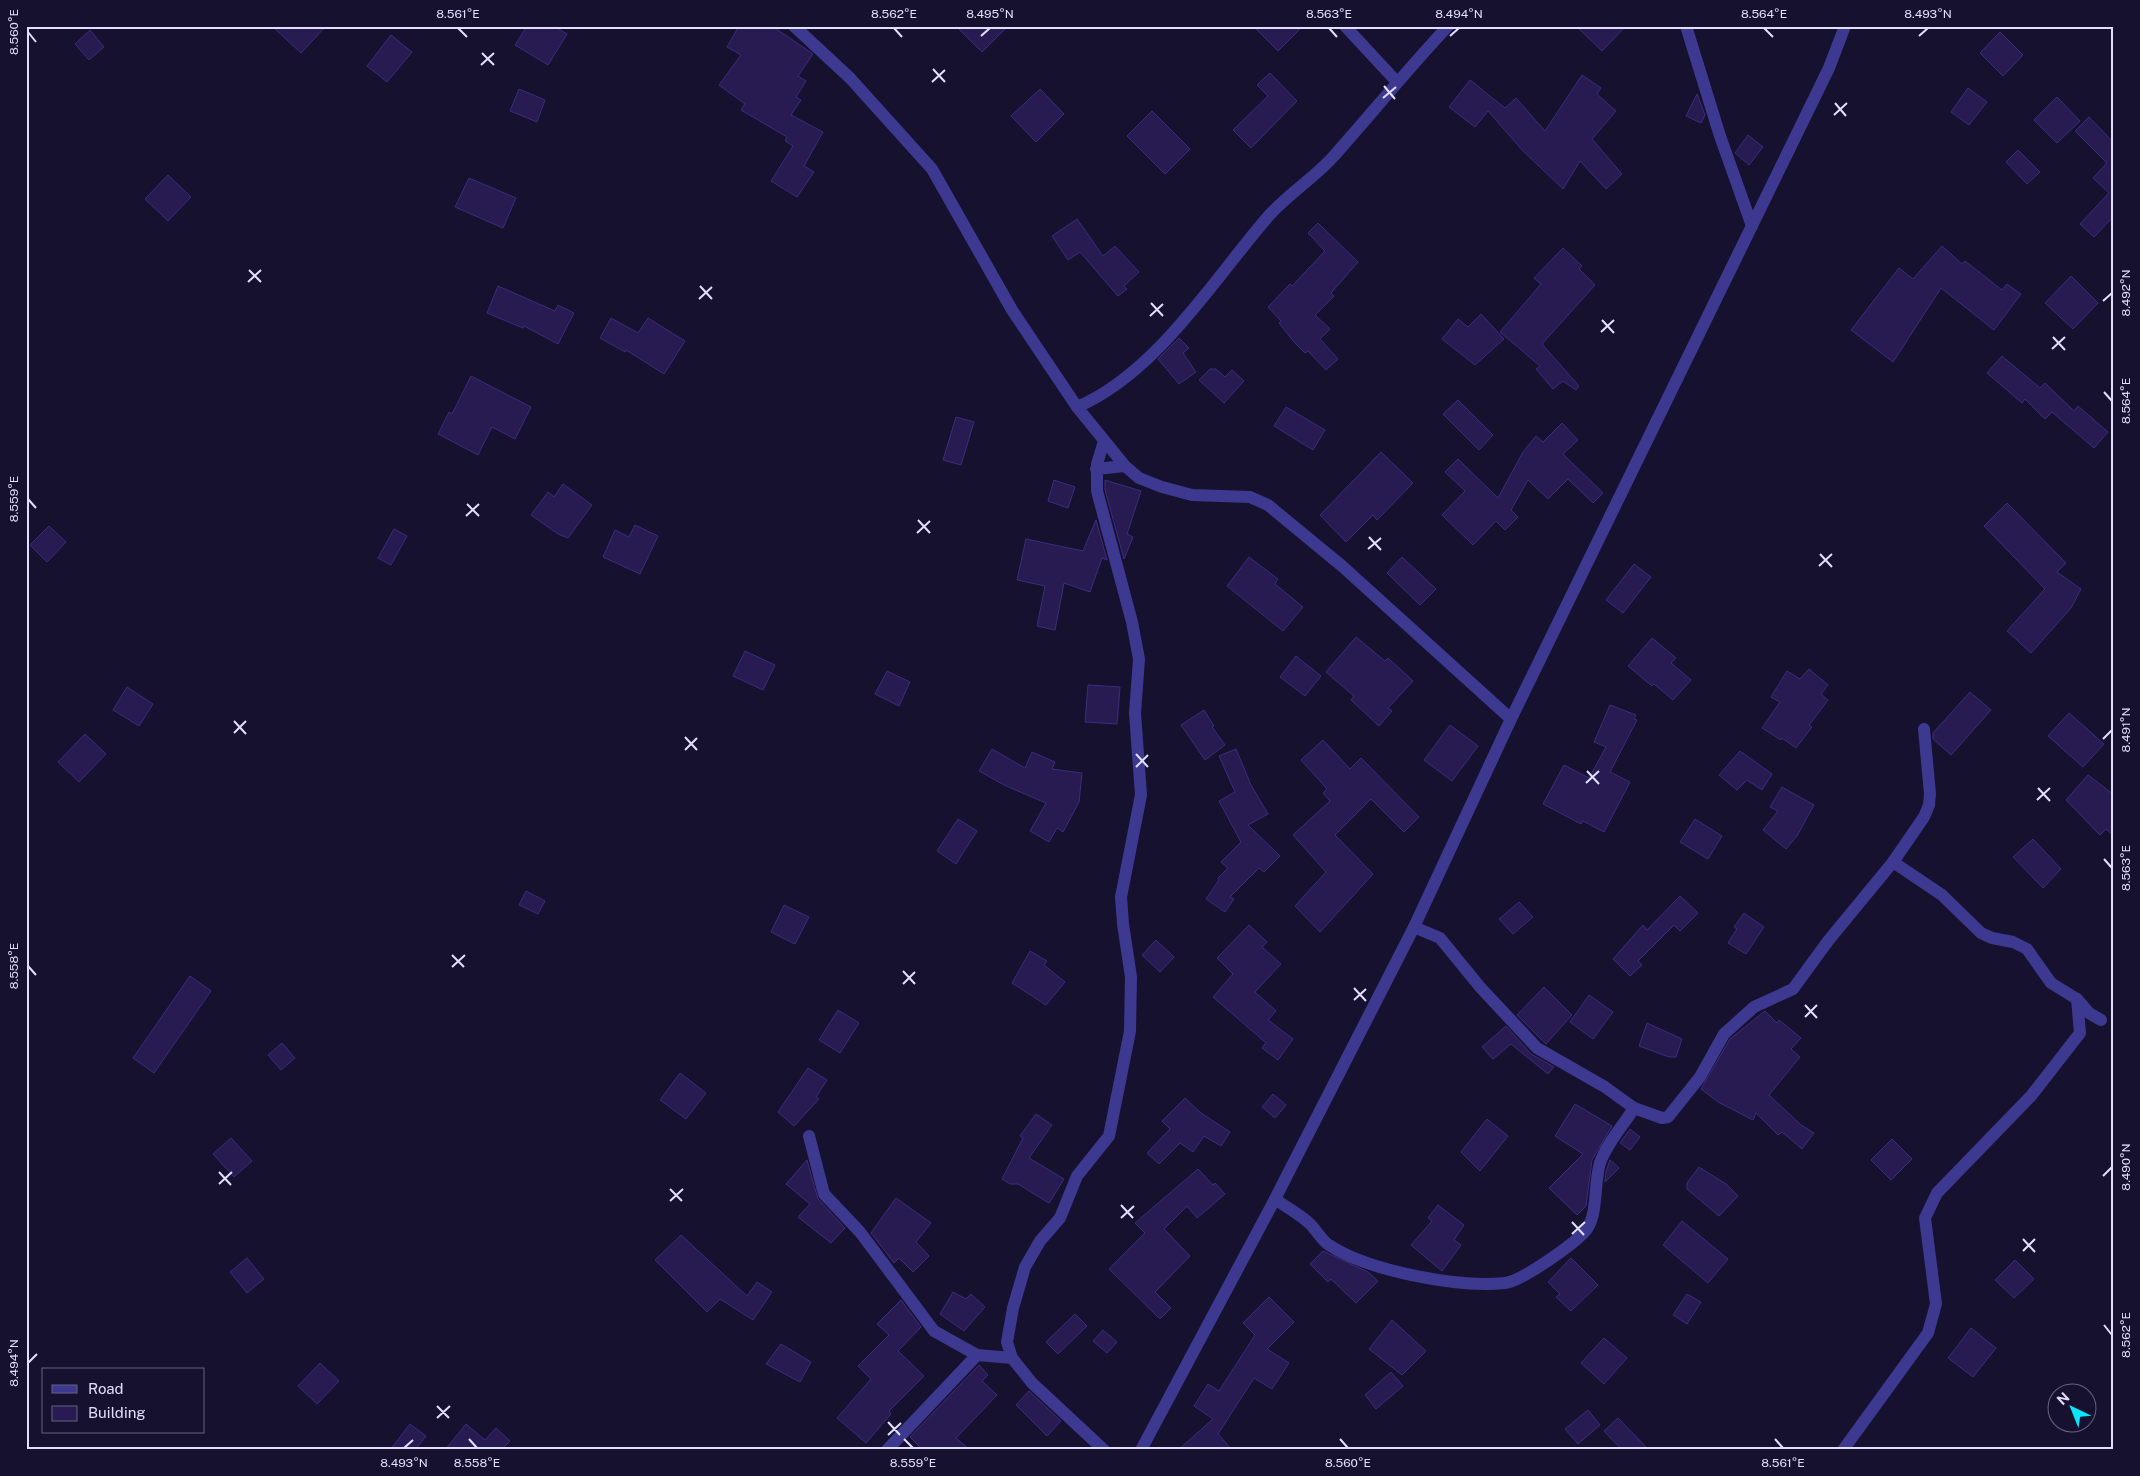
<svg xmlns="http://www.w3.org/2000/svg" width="2140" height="1476" font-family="'Public Sans',sans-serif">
  <rect width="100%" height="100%" fill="#16112f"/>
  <g fill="#271b51" stroke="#3d2c7e">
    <path d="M272,26H326L301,53Z"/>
    <path d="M527,26H554L567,34L548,65L515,45Z"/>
    <path d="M739,26H772L813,54L798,76L806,81L796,97L801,100L791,115L823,132L804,166L814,172L797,197L771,181L793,146L785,141L787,137L741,110L745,104L719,85L741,55L727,47Z"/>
    <path d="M956,26H1008L982,52Z"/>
    <path d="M1253,26H1303L1278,51Z"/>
    <path d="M1576,26H1626L1602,51Z"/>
    <path d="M90,30L104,47L89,60L75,44Z"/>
    <path d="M2000,32L2023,55L2003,76L1980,53Z"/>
    <path d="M391,35L412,52L387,82L367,66Z"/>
    <path d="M1270,73L1297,101L1251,148L1233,130L1268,96L1257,85Z"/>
    <path d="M1582,75L1601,88L1597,94L1616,111L1592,139L1622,174L1606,189L1580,161L1563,189L1523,151L1488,111L1475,127L1449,107L1470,80L1505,108L1516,98L1545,131Z"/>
    <path d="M1968,88L1987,102L1969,125L1951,112Z"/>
    <path d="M519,89L545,100L537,122L510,111Z"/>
    <path d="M1040,89L1064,114L1036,142L1011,116Z"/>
    <path d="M1697,94L1705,115L1701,123L1686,116Z"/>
    <path d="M2057,97L2080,121L2057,143L2034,120Z"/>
    <path d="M1152,111L1190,149L1165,174L1127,136Z"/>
    <path d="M2089,117L2114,143V216L2094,237L2080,224L2109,193L2093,178L2107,163L2075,131Z"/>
    <path d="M1748,135L1763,147L1749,165L1735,153Z"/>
    <path d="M2018,150L2040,172L2027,184L2006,162Z"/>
    <path d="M168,175L191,197L168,221L145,199Z"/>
    <path d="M469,178L516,198L503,228L455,207Z"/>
    <path d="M1077,219L1103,256L1115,246L1139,272L1124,286L1127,289L1118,296L1080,252L1068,260L1052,236Z"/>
    <path d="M1318,223L1358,262L1331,293L1334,296L1315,315L1330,329L1320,339L1338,359L1326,370L1308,351L1305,353L1294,342L1279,323L1281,321L1268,307L1290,284L1292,286L1325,251L1308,233Z"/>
    <path d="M1942,246L1962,264L1965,261L2002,290L2007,284L2021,294L1994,330L1941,288L1893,362L1851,330L1899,268L1913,279Z"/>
    <path d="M1563,248L1582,266L1579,269L1595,285L1542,344L1579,386L1576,390L1563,381L1553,389L1536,369L1540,366L1500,332L1541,284L1534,278Z"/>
    <path d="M2071,276L2098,303L2073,329L2045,303Z"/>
    <path d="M498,286L555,311L558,305L574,313L558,344L524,326L523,328L487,313Z"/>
    <path d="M1481,314L1504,339L1475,365L1442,339L1458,319L1468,327Z"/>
    <path d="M611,318L638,333L648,318L685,341L664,374L626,350L625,352L600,338Z"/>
    <path d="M1179,338L1189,348L1183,353L1196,372L1179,384L1158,359Z"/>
    <path d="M2002,356L2040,388L2045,383L2074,411L2078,406L2108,432L2094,448L2052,412L2045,419L2025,399L2022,403L1987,373Z"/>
    <path d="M1210,369H1216L1225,377L1232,370L1244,381L1224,403L1199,380Z"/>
    <path d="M471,376L531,407L515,439L492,427L478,455L438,434L449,412L452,414Z"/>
    <path d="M1458,400L1493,435L1479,450L1443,414Z"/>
    <path d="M1286,407L1325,430L1313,450L1274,426Z"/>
    <path d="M956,417L974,422L961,465L943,460Z"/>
    <path d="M1562,423L1578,440L1563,454L1603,493L1593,503L1568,479L1548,499L1528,480L1511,510L1518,517L1505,530L1496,521L1473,545L1442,515L1465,491L1445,472L1458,459L1498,498L1523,452L1536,436L1543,442Z"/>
    <path d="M1381,452L1413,483L1377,520L1373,515L1346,542L1320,515Z"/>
    <path d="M1054,480L1075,487L1068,508L1048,501Z"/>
    <path d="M1105,480L1141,491L1127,534L1133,537L1124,559L1105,490Z"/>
    <path d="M563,484L592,505L568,538L558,534L531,515L548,492L554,497Z"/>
    <path d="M2007,503L2066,563L2057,572L2081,589L2071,608L2031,653L2007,631L2045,589L1984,526Z"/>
    <path d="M1096,520L1107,560L1102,558L1090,592L1064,583L1055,630L1037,626L1045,586L1017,580L1026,539L1083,551Z"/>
    <path d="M635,525L658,536L640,574L603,557L615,530L629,537Z"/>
    <path d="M49,526L66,542L47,562L30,545Z"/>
    <path d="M394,529L407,536L391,565L378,558Z"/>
    <path d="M1249,557L1278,579L1275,584L1303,607L1283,631L1227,586Z"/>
    <path d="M1402,557L1436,589L1420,605L1387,573Z"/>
    <path d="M1634,564L1651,577L1623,613L1606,600Z"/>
    <path d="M1356,637L1385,661L1388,658L1413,681L1388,708L1392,711L1379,726L1351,700L1354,696L1326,672Z"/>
    <path d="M1652,638L1676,658L1671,663L1691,680L1673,700L1654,684L1652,686L1628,666Z"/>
    <path d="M745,651L775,665L763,690L733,676Z"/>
    <path d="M1296,656L1321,676L1305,696L1280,677Z"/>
    <path d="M1809,669L1828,685L1821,694L1828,700L1809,725L1812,727L1796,748L1782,738L1781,740L1762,728L1780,702L1771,697L1787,671L1800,679Z"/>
    <path d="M887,671L910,682L899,706L875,694Z"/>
    <path d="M1088,685L1120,687L1117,724L1085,722Z"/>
    <path d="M127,687L153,704L139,726L113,710Z"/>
    <path d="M1970,692L1991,710L1951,755L1933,739V733Z"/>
    <path d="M1610,705L1636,715L1634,719L1637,720L1610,772L1630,782L1604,832L1583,821L1581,824L1543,804L1564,765L1589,778L1606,747L1594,742Z"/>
    <path d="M1204,710L1214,726L1212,727L1225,745L1205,760L1181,725Z"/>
    <path d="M2069,713L2104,744L2083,767L2048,736Z"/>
    <path d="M1450,725L1478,746L1452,781L1424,760Z"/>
    <path d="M85,734L106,754L79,782L58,762Z"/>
    <path d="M1323,740L1350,769L1361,758L1419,817L1404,832L1371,799L1335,835L1373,874L1320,932L1295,906L1326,872L1293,835L1330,801L1323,793L1327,789L1301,760Z"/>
    <path d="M992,749L1025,768L1032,752L1055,762L1052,769L1082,773L1079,802L1063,832L1057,828L1049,842L1030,831L1046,803L1006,786L979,771Z"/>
    <path d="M1236,749L1251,785L1268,814L1248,825L1280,856L1264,872L1259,868L1230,897L1234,899L1225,912L1206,899L1219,880L1218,878L1228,868L1221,862L1241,842L1219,801L1235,792L1219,756Z"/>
    <path d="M1740,751L1772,774L1762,790L1747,780L1737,790L1719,775Z"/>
    <path d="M2088,775L2114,795V836L2106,829L2100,835L2066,800Z"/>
    <path d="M1782,787L1814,805L1797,836L1786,849L1763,830L1778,811L1770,807Z"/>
    <path d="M958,819L977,831L956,864L937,851Z"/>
    <path d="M1695,819L1722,836L1708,859L1680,842Z"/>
    <path d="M2033,839L2061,869L2043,888L2013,857Z"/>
    <path d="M526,891L545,901L538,914L519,905Z"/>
    <path d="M1680,896L1698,913L1680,931L1674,925L1638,961L1642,965L1630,976L1613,959L1643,925L1647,930Z"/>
    <path d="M1519,902L1533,917L1513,934L1499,919Z"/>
    <path d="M784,905L809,917L795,944L771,932Z"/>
    <path d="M1744,913L1764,927L1746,954L1728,943L1737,929L1734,927Z"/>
    <path d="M1249,925L1267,942L1262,947L1281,964L1255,992L1276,1011L1268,1020L1293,1039L1278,1060L1262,1048L1266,1043L1213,997L1233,974L1217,958Z"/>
    <path d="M1156,940L1174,957L1160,972L1142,955Z"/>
    <path d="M1030,951L1047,961L1044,965L1065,982L1046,1005L1012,983Z"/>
    <path d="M190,976L211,991L154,1073L133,1058Z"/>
    <path d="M1544,987L1572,1015L1546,1044L1517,1015Z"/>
    <path d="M1589,995L1613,1012L1593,1039L1570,1022Z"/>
    <path d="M838,1010L859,1023L840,1053L819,1040Z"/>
    <path d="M1765,1011L1777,1023L1779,1020L1801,1038L1791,1049L1800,1057L1769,1095L1801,1125L1814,1133L1802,1149L1782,1132L1778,1135L1756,1113L1753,1120L1718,1102L1701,1089L1730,1039Z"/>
    <path d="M1647,1023L1682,1039L1676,1057H1669L1639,1046Z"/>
    <path d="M1506,1026L1531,1054L1554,1067L1548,1074L1511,1044L1493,1059L1482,1047Z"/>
    <path d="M282,1043L295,1058L281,1070L268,1055Z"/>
    <path d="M808,1068L827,1080L816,1097L819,1099L794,1126L778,1112Z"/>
    <path d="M680,1073L706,1093L686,1119L660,1100Z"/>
    <path d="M1273,1094L1286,1105L1275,1118L1262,1107Z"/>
    <path d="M1185,1098L1201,1113L1230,1132L1221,1146L1204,1136L1193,1152L1180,1143L1159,1164L1147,1153L1170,1129L1162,1121Z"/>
    <path d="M1575,1104L1612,1126L1592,1160L1586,1206L1577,1215L1549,1188L1583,1154L1555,1136Z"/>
    <path d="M1036,1114L1052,1125L1029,1158L1064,1179L1049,1203L1018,1184H1010L1002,1179L1023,1138L1020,1136Z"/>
    <path d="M1487,1119L1508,1136L1480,1171L1461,1152Z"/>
    <path d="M1630,1129L1640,1137L1630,1150L1620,1143Z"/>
    <path d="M231,1138L252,1161L234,1177L213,1154Z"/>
    <path d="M1892,1139L1912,1159L1891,1180L1871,1160Z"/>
    <path d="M807,1160L818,1199L845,1228L831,1243L798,1217L810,1204L786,1184Z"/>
    <path d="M1610,1160L1619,1168L1605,1182L1606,1172Z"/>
    <path d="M1699,1167L1726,1184L1738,1196L1719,1216L1687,1189V1183Z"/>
    <path d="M1198,1169L1213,1185L1215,1183L1225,1194L1197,1218L1187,1206L1164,1229L1190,1256L1155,1292L1171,1308L1160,1319L1109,1269L1145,1233L1135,1223Z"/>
    <path d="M896,1198L931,1223L916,1242L929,1256L913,1272L899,1258L894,1263L871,1233Z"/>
    <path d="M1438,1205L1464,1225L1454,1240L1461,1245L1442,1271L1411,1245L1432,1221L1428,1218Z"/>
    <path d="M1682,1221L1728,1259L1708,1283L1663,1245Z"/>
    <path d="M681,1235L747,1296L757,1282L772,1292L753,1320L720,1299L707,1312L655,1260Z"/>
    <path d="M1323,1251L1368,1272L1378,1281L1356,1303L1331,1279L1328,1282L1310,1264Z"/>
    <path d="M247,1258L264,1279L247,1293L230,1272Z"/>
    <path d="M1571,1258L1598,1285L1571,1311L1556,1297L1560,1294L1548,1282Z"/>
    <path d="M2015,1260L2034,1279L2014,1298L1995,1280Z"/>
    <path d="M953,1292L966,1299L971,1294L985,1307L964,1331L940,1314Z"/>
    <path d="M1687,1294L1701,1302L1687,1324L1673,1315Z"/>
    <path d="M1269,1297L1294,1322L1267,1349L1289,1363L1272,1389L1254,1378L1218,1434L1232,1450H1178L1213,1419L1194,1406L1208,1384L1219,1391L1255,1335L1243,1323Z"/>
    <path d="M901,1300L921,1327L898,1351L924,1376L889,1411L891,1414L866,1443L837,1418L871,1379L858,1366L889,1335L877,1324Z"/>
    <path d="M1075,1314L1087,1326L1058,1354L1046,1342Z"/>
    <path d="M1392,1320L1426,1351L1402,1375L1369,1349Z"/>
    <path d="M1971,1328L1996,1348L1973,1377L1948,1358Z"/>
    <path d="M1103,1330L1117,1342L1107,1353L1093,1341Z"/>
    <path d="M1604,1338L1627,1358L1604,1384L1581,1363Z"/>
    <path d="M781,1344L811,1362L800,1382L766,1364Z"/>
    <path d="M320,1363L339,1381L317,1404L298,1386Z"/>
    <path d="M979,1365L988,1375L982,1381L997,1395L956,1438L970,1450H923L910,1437Z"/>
    <path d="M1391,1372L1403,1386L1376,1409L1365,1395Z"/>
    <path d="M1029,1391L1061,1421L1047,1436L1016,1405Z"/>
    <path d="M1588,1410L1600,1425L1578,1444L1565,1429Z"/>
    <path d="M1618,1418L1649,1450H1622L1604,1431Z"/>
    <path d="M410,1424L426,1436L415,1450H390Z"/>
    <path d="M466,1424L485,1440L496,1428L510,1441L501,1450H445Z"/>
  </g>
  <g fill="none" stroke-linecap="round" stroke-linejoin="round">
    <g stroke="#3d3990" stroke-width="12">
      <path d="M794,26L850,78L932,169L1012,310L1077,407L1125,466L1139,478L1162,487L1192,495L1250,497L1268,505L1342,566L1511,719"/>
      <path d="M1345,26L1396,81"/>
      <path d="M1686,26L1720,136L1752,226"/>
      <path d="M1077,407C1155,374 1212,282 1266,219C1285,196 1312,180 1333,157C1371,114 1408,69 1448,26"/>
      <path d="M1104,441L1097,464V491L1132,622L1139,659L1135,713L1141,795L1121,897L1123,924L1131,977L1130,1031L1109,1136L1077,1176L1060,1218L1040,1241L1025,1267L1013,1308L1007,1342L1012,1358L1032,1383L1104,1450"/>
      <path d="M1096,469L1125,466"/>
      <path d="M1893,862L1942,895L1981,933L1992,938L2013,942L2027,949L2051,983L2077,999L2089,1013L2101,1020"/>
      <path d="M1414,927L1440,938L1480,987L1537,1048L1605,1087L1634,1108L1662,1118L1668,1117L1700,1077L1724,1034L1754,1007L1793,989L1828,941L1893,862L1924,817L1929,805L1930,794L1924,729"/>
      <path d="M809,1136L824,1194L860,1232L934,1331L977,1355L1012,1358"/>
      <path d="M1275,1199C1286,1207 1299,1214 1309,1223C1316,1229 1321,1240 1329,1245C1368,1271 1459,1288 1505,1283C1522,1281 1576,1243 1587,1229C1598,1213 1594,1182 1600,1163C1607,1143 1623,1126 1634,1108"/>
      <path d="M887,1450L977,1355"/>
      <path d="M1141,1450L1275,1199L1414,927L1511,719L1829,68L1845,26"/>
      <path d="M1843,1450L1928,1333L1936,1304L1925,1218L1937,1193L2031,1096L2080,1033L2077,999"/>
    </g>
  </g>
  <path fill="none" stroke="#e2deff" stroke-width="2" d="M458,28L467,37M894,28L902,37M1329,28L1337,37M1764,28L1773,37M28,32L36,42M981,36L990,28M1450,36L1459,28M1919,36L1928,28M482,53L494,65M481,65L494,53M933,69L945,82M932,82L945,70M1384,86L1395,99M1383,98L1396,87M1835,103L1846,116M1834,115L1847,103M249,270L261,282M248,282L261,270M700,286L712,299M699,299L712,287M2103,301L2112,293M1151,303L1163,316M1150,316L1163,304M1602,320L1614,333M1601,332L1614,320M2053,337L2065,350M2052,349L2065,337M2104,392L2112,401M28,499L36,508M467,504L479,516M466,516L479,504M918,520L930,533M917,533L930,521M1369,537L1381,550M1368,549L1381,538M1820,554L1832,567M1819,566L1832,554M234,721L246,734M234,733L246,721M685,737L697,750M2103,739L2112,730M685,750L697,738M1136,754L1148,767M1136,767L1148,755M1587,771L1599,784M1586,783L1599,771M2038,788L2050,801M2037,800L2050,788M2104,859L2112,868M452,955L464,967M28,966L36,975M452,967L465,955M903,971L915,984M903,984L915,972M1354,988L1366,1001M1354,1000L1366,989M1805,1005L1817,1018M1805,1017L1817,1005M219,1172L231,1185M2103,1176L2112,1167M219,1184L232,1172M670,1189L682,1201M670,1201L683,1189M1121,1205L1133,1218M1121,1218L1134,1206M1572,1222L1584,1235M1572,1234L1585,1222M2023,1239L2035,1252M2023,1251L2035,1239M2104,1325L2112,1335M28,1363L37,1354M437,1406L449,1418M437,1418L450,1406M888,1422L900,1435M888,1435L901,1423M469,1439L477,1448M904,1439L913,1448M1340,1439L1348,1448M1775,1439L1783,1448M404,1448L413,1440"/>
  <rect width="2140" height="1476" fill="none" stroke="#16112f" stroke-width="55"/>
  <rect x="42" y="1368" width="162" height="65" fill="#16112f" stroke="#686382"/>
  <rect x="52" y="1385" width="25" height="8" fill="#3d3990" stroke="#686382"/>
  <text x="88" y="1394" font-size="15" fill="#e2deff">Road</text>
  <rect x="52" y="1406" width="25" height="15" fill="#271b51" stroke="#686382"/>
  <text x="88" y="1418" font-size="15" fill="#e2deff">Building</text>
  <g transform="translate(2072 1408) rotate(317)"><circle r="24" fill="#16112f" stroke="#686382"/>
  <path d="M0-4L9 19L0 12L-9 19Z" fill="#0ae5ff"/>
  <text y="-8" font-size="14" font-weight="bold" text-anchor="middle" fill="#e2deff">N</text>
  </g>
  <rect x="28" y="28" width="2084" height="1420" fill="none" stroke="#e2deff" stroke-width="2"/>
  <g font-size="12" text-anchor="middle" fill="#e2deff">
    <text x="458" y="18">8.561°E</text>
    <text x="894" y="18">8.562°E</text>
    <text x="990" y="18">8.495°N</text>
    <text x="1329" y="18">8.563°E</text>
    <text x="1459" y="18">8.494°N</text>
    <text x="1764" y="18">8.564°E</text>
    <text x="1928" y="18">8.493°N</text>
    <text transform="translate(14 32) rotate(-90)" y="4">8.560°E</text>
    <text transform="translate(2126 293) rotate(-90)" y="4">8.492°N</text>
    <text transform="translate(2126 401) rotate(-90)" y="4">8.564°E</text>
    <text transform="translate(14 499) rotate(-90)" y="4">8.559°E</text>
    <text transform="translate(2126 730) rotate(-90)" y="4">8.491°N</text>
    <text transform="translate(2126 868) rotate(-90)" y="4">8.563°E</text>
    <text transform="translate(14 966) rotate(-90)" y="4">8.558°E</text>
    <text transform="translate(2126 1167) rotate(-90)" y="4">8.490°N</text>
    <text transform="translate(2126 1335) rotate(-90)" y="4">8.562°E</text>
    <text transform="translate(14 1363) rotate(-90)" y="4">8.494°N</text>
    <text x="404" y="1467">8.493°N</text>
    <text x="477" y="1467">8.558°E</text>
    <text x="913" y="1467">8.559°E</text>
    <text x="1348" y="1467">8.560°E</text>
    <text x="1783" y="1467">8.561°E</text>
  </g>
</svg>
